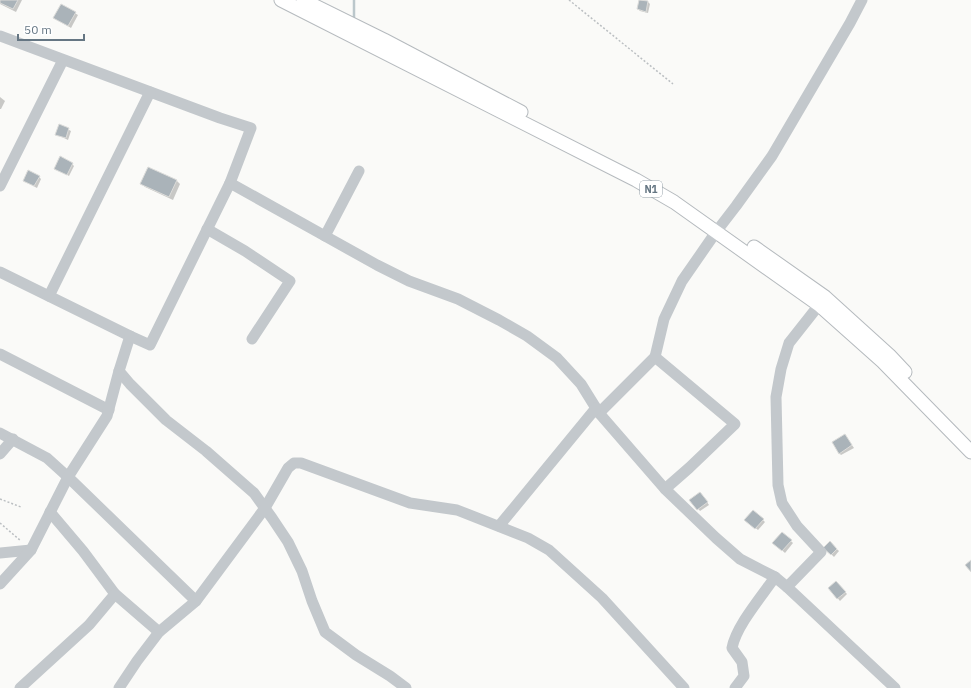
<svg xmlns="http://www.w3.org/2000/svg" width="971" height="688" font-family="'IBM Plex Sans',sans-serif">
  <rect width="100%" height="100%" fill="#fafaf8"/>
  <g fill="#0003">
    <path d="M0,0H22L16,12L0,4Z"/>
    <path d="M640,0L648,2L650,4L648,13L640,11L638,9Z"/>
    <path d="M61,5L78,15L71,28L54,18Z"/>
    <path d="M0,97L5,101L1,109H0Z"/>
    <path d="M59,125L71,131L68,140L56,134Z"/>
    <path d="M72,164L74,166L69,176L55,168Z"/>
    <path d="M39,177L41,179L37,188L24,181Z"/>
    <path d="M177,181L180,184L173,200L145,187L141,183Z"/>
    <path d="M845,435L854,448L841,455L839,453Z"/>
    <path d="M702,495L709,505L700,511L691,500Z"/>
    <path d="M753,511L765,522L758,530L746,520Z"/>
    <path d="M782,533L793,543L785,553L774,543Z"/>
    <path d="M830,543L839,551L834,557L825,548Z"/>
    <path d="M836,582L847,594L840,601L829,588Z"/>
  </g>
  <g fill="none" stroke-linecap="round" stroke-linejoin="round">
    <path stroke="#bbc7cb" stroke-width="2.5" d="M354,19V0"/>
  </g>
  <g fill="#aab3b9" stroke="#dcdcda">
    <path d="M0,0H18L13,9L0,3Z"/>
    <path d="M639,0L648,1L646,12L637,9Z"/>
    <path d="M61,4L76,12L68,26L53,18Z"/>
    <path d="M59,124L69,128L66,138L55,135Z"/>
    <path d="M60,156L73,163L67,175L54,169Z"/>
    <path d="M148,167L177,180L169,197L140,184Z"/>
    <path d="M28,170L40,176L34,186L23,181Z"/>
    <path d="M845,434L852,445L839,454L832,442Z"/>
    <path d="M700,492L708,502L697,510L689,500Z"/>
    <path d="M753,510L764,519L755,529L744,520Z"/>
    <path d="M782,532L792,540L782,551L772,543Z"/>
    <path d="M830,541L837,549L831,555L823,548Z"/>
    <path d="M971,560V572L965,565Z"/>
    <path d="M836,581L846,592L837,599L828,588Z"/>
  </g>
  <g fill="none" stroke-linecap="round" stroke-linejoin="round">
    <g stroke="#b5babe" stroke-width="15">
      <g id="major">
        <path d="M281,0L636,180L674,202L819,305L883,362L971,452"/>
        <path d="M303,0L384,40L521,112"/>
        <path d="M754,247L825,297L889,355L905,372"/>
      </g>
    </g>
    <g stroke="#bbbfc2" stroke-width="1.5" stroke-dasharray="2 2" stroke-linecap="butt">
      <path d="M569,0L673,84"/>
      <path d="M0,499L21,507"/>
      <path d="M0,523L21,541"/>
    </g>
    <g stroke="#c3c8cc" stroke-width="11">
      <path d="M0,36L220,118L251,128L230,183"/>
      <path d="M359,171L325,236L377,265L409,281L458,299L499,320L527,336L557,358L581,384L599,413L665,489"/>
      <path d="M0,186L63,60"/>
      <path d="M207,229L245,251L290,281L252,339"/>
      <path d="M0,272L130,336L119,371L130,384L166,420L206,451L254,493L272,518L288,542L302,571L312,601L325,632L356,655L390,676L406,688"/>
      <path d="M49,296L150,92"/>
      <path d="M130,336L150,345L230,183L325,236"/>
      <path d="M0,354L109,410"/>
      <path d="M599,413L655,357"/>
      <path d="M0,433L47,458L68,477L196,601"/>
      <path d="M0,454L13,439"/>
      <path d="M50,512L83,551L115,594L159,632"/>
      <path d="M499,526L596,408"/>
      <path d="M0,553L31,550"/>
      <path d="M775,577L740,559L716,538L665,489L689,468L735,424L655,357L664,319L682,281L716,232L736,206L772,156L850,23L862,0"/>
      <path d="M0,584L31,550L68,477L107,416L119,371"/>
      <path d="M787,587L895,688"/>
      <path d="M20,688L89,625L115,594"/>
      <path d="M119,688L137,661L159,632L196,601L265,508L288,468L294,463H301L410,503L457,510L528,538L549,550L602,598L684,688"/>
      <path d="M735,688L744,676L742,662L732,648C736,626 762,596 775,577L787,587L821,552L797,526L782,503L778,485L776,397L781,369L789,343L819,305"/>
    </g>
    <use href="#major" stroke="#fff" stroke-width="13"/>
  </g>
  <g text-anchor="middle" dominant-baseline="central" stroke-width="4" stroke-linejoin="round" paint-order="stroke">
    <rect fill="#fff" stroke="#939fa8" stroke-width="1" x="640" y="181" width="22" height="16" rx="3"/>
    <g font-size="10" font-weight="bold" fill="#657683">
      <text x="651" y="189">N1</text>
    </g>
  </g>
  <path d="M18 34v6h66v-6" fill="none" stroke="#657683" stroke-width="2"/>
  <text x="24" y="34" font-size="12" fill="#657683" stroke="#ffffff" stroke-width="3" paint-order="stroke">50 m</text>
</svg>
